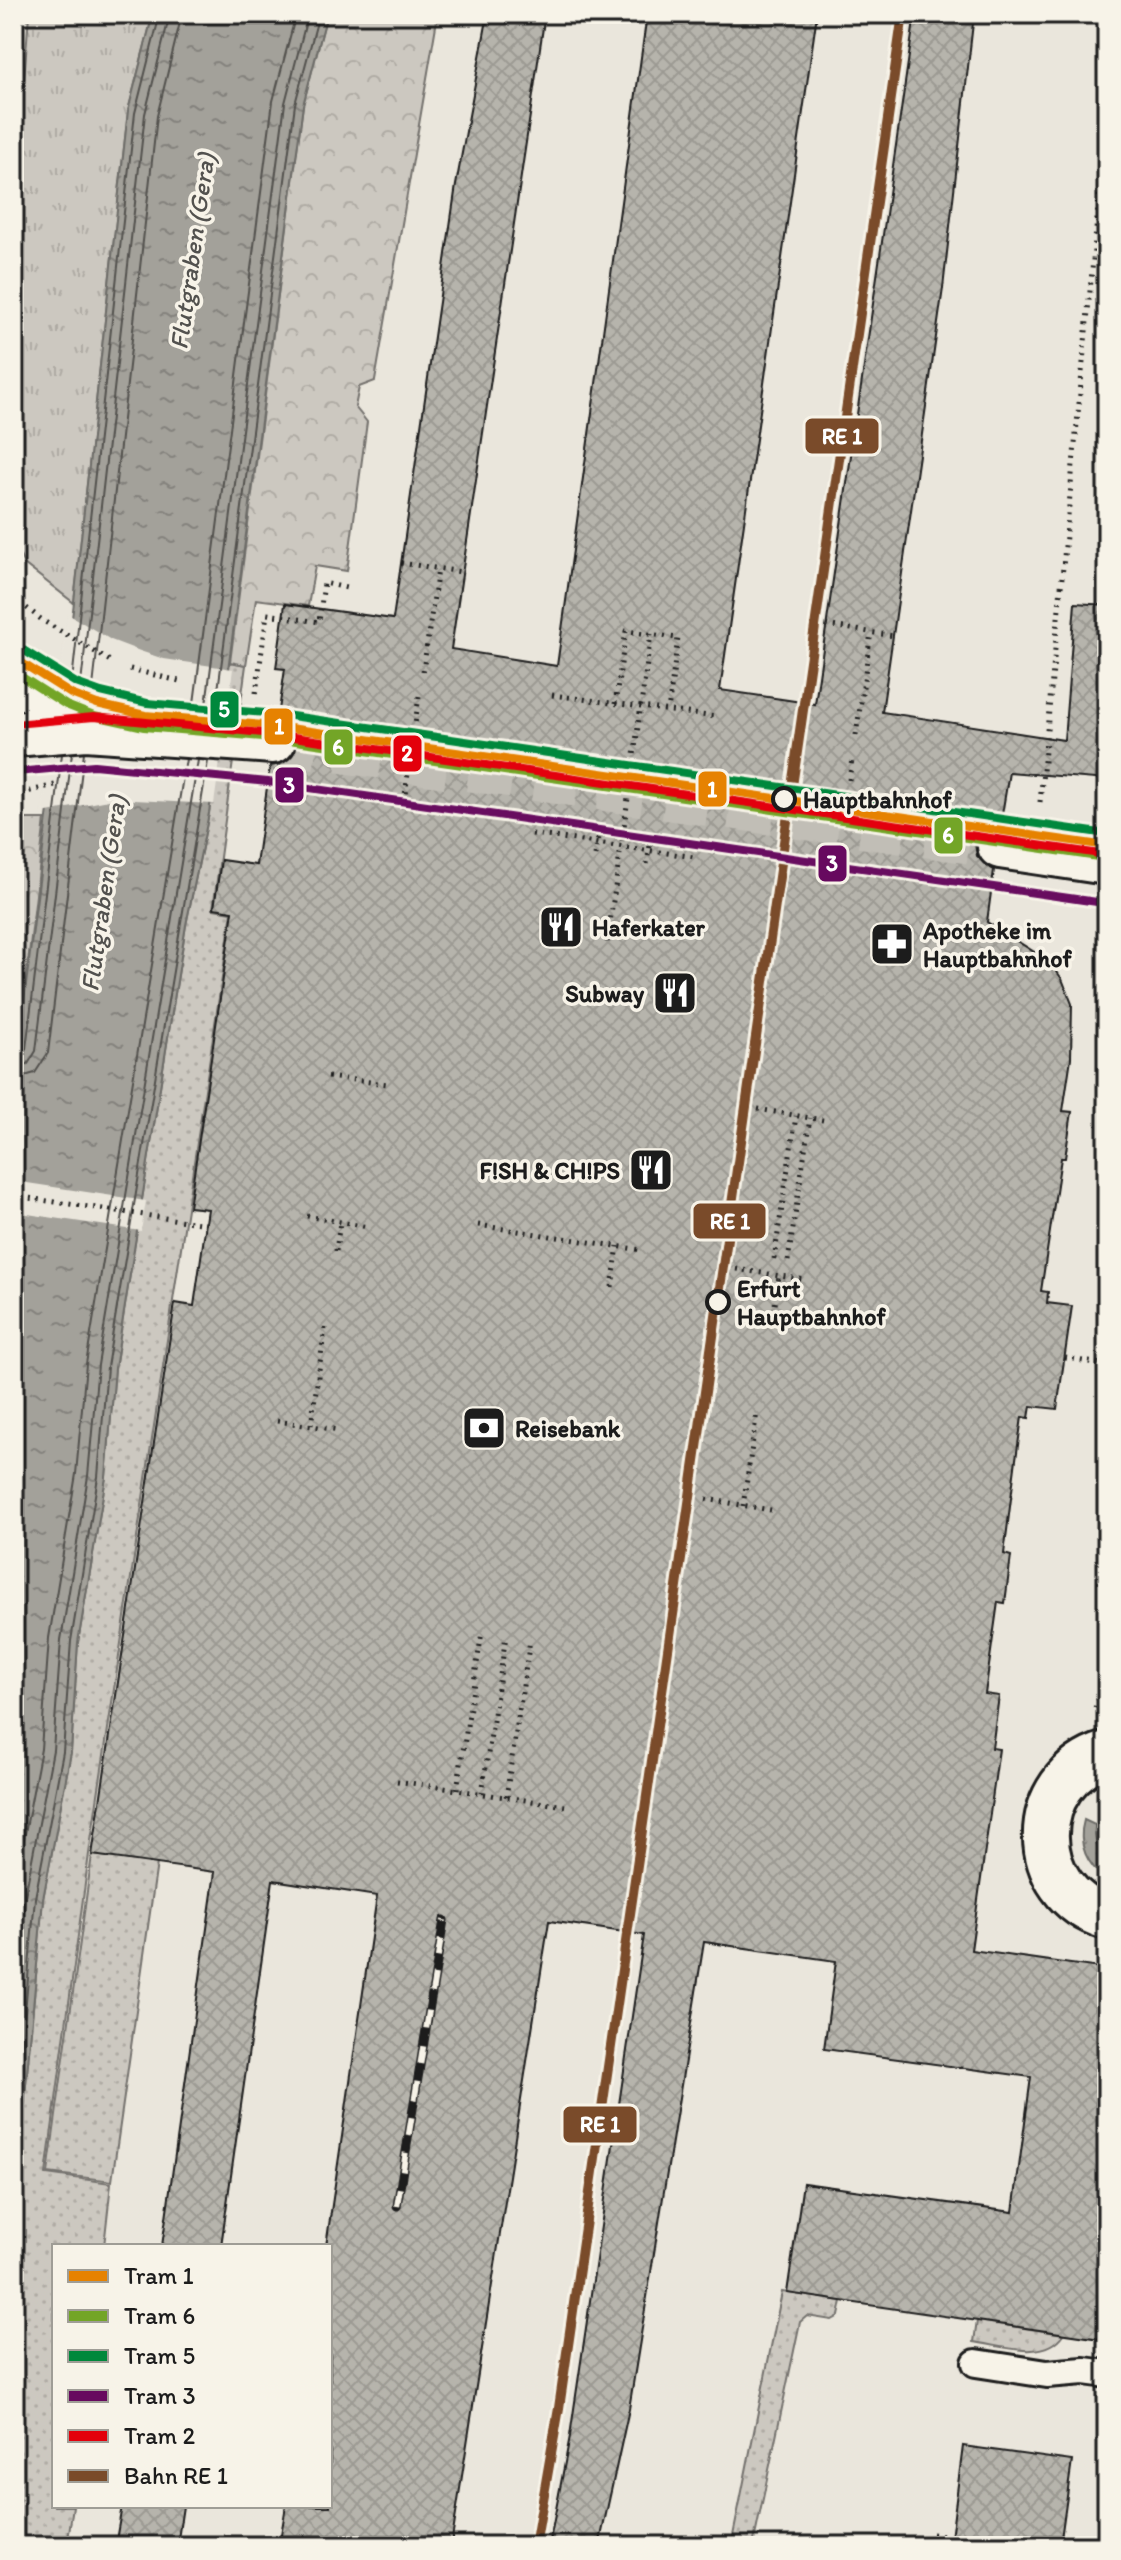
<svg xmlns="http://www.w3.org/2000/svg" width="1121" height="2560" font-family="Itim,sans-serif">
  <defs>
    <pattern id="grass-dots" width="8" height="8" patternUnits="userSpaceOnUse" patternTransform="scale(2)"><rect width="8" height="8" fill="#ccc8c0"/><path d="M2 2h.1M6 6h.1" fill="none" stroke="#afaba4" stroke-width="1.8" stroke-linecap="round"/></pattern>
    <pattern id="forest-crowns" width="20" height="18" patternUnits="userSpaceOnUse" patternTransform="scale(2)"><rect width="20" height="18" fill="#ccc8c0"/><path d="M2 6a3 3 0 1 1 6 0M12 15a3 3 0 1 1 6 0" fill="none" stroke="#afaba4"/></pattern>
    <pattern id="park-tufts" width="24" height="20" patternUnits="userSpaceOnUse" patternTransform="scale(2)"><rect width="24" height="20" fill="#ccc8c0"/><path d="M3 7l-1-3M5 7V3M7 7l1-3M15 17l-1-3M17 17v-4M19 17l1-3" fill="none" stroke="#afaba4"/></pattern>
    <pattern id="water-ripples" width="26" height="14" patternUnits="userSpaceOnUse" patternTransform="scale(2)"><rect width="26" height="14" fill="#a3a19a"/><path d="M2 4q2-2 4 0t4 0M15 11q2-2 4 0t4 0" fill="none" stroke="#84827d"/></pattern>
    <pattern id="building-cross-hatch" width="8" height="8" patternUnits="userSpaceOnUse" patternTransform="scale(2)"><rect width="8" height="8" fill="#b6b4ac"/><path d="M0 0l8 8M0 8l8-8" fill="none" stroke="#9c9a93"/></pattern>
  </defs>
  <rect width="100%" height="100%" fill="#eae6dc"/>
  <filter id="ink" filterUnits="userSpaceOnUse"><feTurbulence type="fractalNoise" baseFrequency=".0125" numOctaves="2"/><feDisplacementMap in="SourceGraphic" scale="16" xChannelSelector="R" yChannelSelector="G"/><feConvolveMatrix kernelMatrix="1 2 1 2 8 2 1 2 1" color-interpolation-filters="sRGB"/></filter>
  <g filter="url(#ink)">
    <g fill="url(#grass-dots)" stroke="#74726e" stroke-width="2">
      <path d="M230,662L246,665L213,909L232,912L89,1854L46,2174L111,2183L104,2246H54V2506H73L67,2546H14V2215L43,1899L71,1752L78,1642L106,1477L115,1368L186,925L209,813Z"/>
      <path d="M92,1855L157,1863L112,2181L48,2173Z"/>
      <path d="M782,2292L842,2301L839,2316L832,2320L807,2316L800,2322L753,2546H731Z"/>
      <path d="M977,2321L1064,2334C1045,2362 1002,2346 974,2342Z"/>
    </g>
    <g fill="url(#forest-crowns)" stroke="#74726e" stroke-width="2">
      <path d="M327,14H438L375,381L359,387L355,407L367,422L347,571L315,566L308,606L256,599L246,665L230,662L303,105Z"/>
      <path d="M14,819H45L14,1081Z"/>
    </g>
    <path fill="url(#park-tufts)" stroke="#74726e" stroke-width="2" d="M29,14H153L128,111L74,603L24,564L14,544V211Z"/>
    <g fill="url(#water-ripples)" stroke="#6d6c68" stroke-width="2">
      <path d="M153,14H327L303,105L209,813L186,925L115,1368L106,1477L78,1642L71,1752L43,1899L14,2215V1081L74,602L128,111Z"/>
      <path d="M1084,1820L1095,1825C1092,1847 1107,1858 1107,1879C1087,1866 1077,1844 1084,1820Z"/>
    </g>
    <g fill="#eae6dc">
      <path d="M68,614L111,640L140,651L164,659L233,669L214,804L114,799L42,813Z"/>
      <path d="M14,1181L146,1201L141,1231L14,1212Z"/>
    </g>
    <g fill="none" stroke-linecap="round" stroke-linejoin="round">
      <g stroke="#52514e" stroke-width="2">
        <path d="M72,681L135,113L160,14"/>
        <path d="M81,684L145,114L170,14"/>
        <path d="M93,687L157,116L182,14"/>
        <path d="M193,711L273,101L296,14"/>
        <path d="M205,712L285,103L308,14"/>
        <path d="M215,713L295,104L319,14"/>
        <path d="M14,1057L22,1055L26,1049L62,754"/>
        <path d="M14,1067L28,1064L36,1051L72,753"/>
        <path d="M14,1079L35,1073L48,1053L84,752"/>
        <path d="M14,1891L41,1749L49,1638L76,1474L86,1364L186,759"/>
        <path d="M14,2029L25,1896L53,1750L61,1640L88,1476L98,1365L198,760"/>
        <path d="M14,2138L35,1898L63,1752L71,1641L98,1477L107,1367L208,761"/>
      </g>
    </g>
    <g fill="url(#building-cross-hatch)" stroke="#1c1c1c" stroke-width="2">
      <path d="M488,14H545L451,649L557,666L647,14H817L720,690L815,704L915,14H974L943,288L882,712L1064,740L1075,603L1107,605V780L1009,772L1001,821L981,830L975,843L977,856L994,870L987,922L1050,962L1062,979L1072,1004L1071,1058L1063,1111L1072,1112L1065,1158H1061L1041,1291L1048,1292L1047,1303L1072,1306L1057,1409L1031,1406L1029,1418L1022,1417L1016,1459L1004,1554L1011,1556L1005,1603L998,1602L985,1694L999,1696L992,1748L999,1749L971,1950L1107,1969V2303L1101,2339L787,2293L803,2183L1013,2212L1031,2077L824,2049L836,1961L704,1942L629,2409L599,2546H549L570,2436L644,1935L549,1921L451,2546H279L286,2506H330V2246H326L377,1896L273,1880L221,2246H162L215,1872L92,1855L175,1303L194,1306L208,1209L189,1207L233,911L214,908L221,860L256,865L270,766L285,763L293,756L298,744L295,729L278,717L285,669L276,668L285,604L393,619L456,185Z"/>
      <path d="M963,2446L1072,2461L1060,2546H950Z"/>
      <path d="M122,2506H183L177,2546H115Z"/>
    </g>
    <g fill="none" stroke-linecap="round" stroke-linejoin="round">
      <path stroke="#c1beb6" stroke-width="44" stroke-dasharray="44 22" stroke-linecap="butt" d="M273,741L1000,846"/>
      <g stroke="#1c1c1c" stroke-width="32">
        <path id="service" d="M976,2363L1047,2374L1084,2371L1107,2374"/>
      </g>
      <g stroke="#1c1c1c" stroke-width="50">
        <g id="minor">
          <path d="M14,679L51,701L104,714"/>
          <path d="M14,734L86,728L273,741"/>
          <path d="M1000,846L1107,862"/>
          <path d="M1107,1754C1025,1779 1026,1893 1107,1917"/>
        </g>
      </g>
      <g stroke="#1c1c1c" stroke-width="5" stroke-dasharray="2 6" stroke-linecap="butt">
        <path d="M401,563L462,572"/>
        <path d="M14,598L42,620L110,661"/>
        <path d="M826,625L894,636"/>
        <path d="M130,669L179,681"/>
        <path d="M423,671L438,569"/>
        <path d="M256,693L267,614L319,622L324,583L351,589"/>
        <path d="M552,695L716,717"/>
        <path d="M615,704L626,631L678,638L668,711"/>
        <path d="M856,735L871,632"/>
        <path d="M849,780L852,759"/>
        <path d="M14,795L59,784"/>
        <path d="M1040,802L1107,117"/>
        <path d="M403,809L419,696"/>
        <path d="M532,834L695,857"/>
        <path d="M622,841L651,634"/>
        <path d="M595,856L598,837"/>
        <path d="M647,864L650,845"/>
        <path d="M607,942L621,847"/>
        <path d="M328,1077L387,1084"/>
        <path d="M758,1109L828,1121"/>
        <path d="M14,1196L206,1224"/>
        <path d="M307,1216L368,1227"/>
        <path d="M478,1225L642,1250"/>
        <path d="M336,1251L340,1222"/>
        <path d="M774,1259L796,1116"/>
        <path d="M788,1261L810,1118"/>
        <path d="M736,1269L806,1280"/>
        <path d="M612,1287L618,1246"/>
        <path d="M774,1312L779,1276"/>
        <path d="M1065,1358L1107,1365"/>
        <path d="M277,1421L339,1430"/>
        <path d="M311,1425L325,1328"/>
        <path d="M706,1499L771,1510"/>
        <path d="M743,1506L757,1412"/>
        <path d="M1095,1708L1107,1678"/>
        <path d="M397,1781L565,1806"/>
        <path d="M457,1789L482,1632"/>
        <path d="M482,1793L506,1636"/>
        <path d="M506,1797L530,1640"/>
        <path d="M932,2534L944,2535L942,2546"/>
      </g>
      <use href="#service" stroke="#f7f3e8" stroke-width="26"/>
      <use href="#minor" stroke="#f7f3e8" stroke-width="44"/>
      <g stroke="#1c1c1c" stroke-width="9">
        <path id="rail" d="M397,2206L444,1920"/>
      </g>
      <use href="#rail" stroke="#f7f3e8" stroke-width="6" stroke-dasharray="18" stroke-linecap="butt"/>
      <g stroke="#f7f3e8" stroke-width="16">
        <path id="rail-1" d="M535,2546L559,2408L903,14"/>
      </g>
      <use href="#rail-1" stroke="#7a4b2a" stroke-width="10"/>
      <g stroke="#f7f3e8" stroke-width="14">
        <path id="tram-1" d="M14,658L71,694L97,704L145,715L276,726L1107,846"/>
      </g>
      <g stroke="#f7f3e8" stroke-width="14">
        <path id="tram-2" d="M14,672L66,705L94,716L144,727L275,738L1105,858"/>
      </g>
      <g stroke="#f7f3e8" stroke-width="14">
        <path id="tram-3" d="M20,648L76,683L101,692L147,703L278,714L1107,834"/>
      </g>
      <g stroke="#f7f3e8" stroke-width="14">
        <path id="tram-4" d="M16,772L94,765L268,782L1104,903"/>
      </g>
      <g stroke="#f7f3e8" stroke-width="14">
        <path id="tram-5" d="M14,724L94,717L273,734L1107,855"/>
      </g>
      <use href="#tram-1" stroke="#e68201" stroke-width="8"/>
      <use href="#tram-2" stroke="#73a527" stroke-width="8"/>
      <use href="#tram-3" stroke="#00883c" stroke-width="8"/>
      <use href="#tram-4" stroke="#67095f" stroke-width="8"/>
      <use href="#tram-5" stroke="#e3000b" stroke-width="8"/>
    </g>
  </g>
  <defs>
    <g id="restaurant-square" transform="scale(2.3)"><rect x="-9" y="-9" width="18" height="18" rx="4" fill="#1c1c1c" stroke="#f7f3e8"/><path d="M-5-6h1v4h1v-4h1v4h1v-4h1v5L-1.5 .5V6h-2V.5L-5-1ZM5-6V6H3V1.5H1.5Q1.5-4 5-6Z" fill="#fff"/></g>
    <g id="pharmacy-square" transform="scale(2.3)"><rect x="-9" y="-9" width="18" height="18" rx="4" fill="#1c1c1c" stroke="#f7f3e8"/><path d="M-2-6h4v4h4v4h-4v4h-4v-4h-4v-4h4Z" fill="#fff"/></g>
    <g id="bank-square" transform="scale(2.3)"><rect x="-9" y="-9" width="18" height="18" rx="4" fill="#1c1c1c" stroke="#f7f3e8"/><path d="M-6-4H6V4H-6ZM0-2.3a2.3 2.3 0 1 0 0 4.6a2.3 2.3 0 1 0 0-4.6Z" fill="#fff"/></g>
  </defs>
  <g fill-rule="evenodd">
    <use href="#restaurant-square" x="561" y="927"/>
    <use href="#pharmacy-square" x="892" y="944"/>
    <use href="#restaurant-square" x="675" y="993"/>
    <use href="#restaurant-square" x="651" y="1170"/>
    <use href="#bank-square" x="484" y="1428"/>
  </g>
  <g fill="#f7f3e8" stroke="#1c1c1c" stroke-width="4">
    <circle cx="784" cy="799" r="11"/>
    <circle cx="718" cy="1302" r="11"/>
  </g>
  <g text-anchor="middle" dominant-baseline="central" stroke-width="7" stroke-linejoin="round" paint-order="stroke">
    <g font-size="24" font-weight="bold" fill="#1c1c1c" stroke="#f7f3e8" text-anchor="start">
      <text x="803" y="799">Hauptbahnhof</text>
      <text x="737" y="1288">Erfurt<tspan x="737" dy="28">Hauptbahnhof</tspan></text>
    </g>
    <g font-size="24" font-weight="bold" fill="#1c1c1c" stroke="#f7f3e8" text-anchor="start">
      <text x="592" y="927">Haferkater</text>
      <text x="923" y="930">Apotheke im<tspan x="923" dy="28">Hauptbahnhof</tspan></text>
      <text x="644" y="993" text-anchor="end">Subway</text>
      <text x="620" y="1170" text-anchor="end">F!SH &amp; CH!PS</text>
      <text x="515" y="1428">Reisebank</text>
    </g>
    <g font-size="26" font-style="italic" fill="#52514e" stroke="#f7f3e8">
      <text transform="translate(192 251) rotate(-82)">Flutgraben (Gera)</text>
      <text transform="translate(103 893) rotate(-82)">Flutgraben (Gera)</text>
    </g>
  </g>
  <g stroke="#f7f3e8" stroke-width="3">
    <rect x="804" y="417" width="76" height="38" rx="8" fill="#7a4b2a"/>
    <rect x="209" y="690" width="31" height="39" rx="8" fill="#00883c"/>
    <rect x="263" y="707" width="31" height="39" rx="8" fill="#e68201"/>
    <rect x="323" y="728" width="31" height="38" rx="8" fill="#73a527"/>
    <rect x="392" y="734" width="31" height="39" rx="8" fill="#e3000b"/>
    <rect x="274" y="766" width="31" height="38" rx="8" fill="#67095f"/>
    <rect x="697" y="770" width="31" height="38" rx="8" fill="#e68201"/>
    <rect x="933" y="816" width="31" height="39" rx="8" fill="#73a527"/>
    <rect x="817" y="844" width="31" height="39" rx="8" fill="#67095f"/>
    <rect x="692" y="1202" width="75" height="38" rx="8" fill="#7a4b2a"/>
    <rect x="562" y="2105" width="76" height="39" rx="8" fill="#7a4b2a"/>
  </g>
  <g font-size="22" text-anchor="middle" font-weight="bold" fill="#fff">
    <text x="842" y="444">RE 1</text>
    <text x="224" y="717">5</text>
    <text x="279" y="734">1</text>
    <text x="338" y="755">6</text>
    <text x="407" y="761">2</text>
    <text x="289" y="793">3</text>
    <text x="712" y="797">1</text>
    <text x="948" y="843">6</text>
    <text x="832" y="871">3</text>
    <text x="730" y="1229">RE 1</text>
    <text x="600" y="2132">RE 1</text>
  </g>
  <rect width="1121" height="2560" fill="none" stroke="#f7f3e8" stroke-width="48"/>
  <rect x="24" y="24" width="1073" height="2512" fill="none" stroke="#1c1c1c" stroke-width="3" filter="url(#ink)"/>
  <rect x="52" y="2244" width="280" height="264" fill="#f7f3e8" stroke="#9f9d96" stroke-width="2"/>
  <rect x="68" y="2270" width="40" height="12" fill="#e68201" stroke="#9f9d96" stroke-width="2"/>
  <text x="124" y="2284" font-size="24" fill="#1c1c1c">Tram 1</text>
  <rect x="68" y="2310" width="40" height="12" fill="#73a527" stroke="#9f9d96" stroke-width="2"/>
  <text x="124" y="2324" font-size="24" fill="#1c1c1c">Tram 6</text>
  <rect x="68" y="2350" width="40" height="12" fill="#00883c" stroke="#9f9d96" stroke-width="2"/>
  <text x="124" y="2364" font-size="24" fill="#1c1c1c">Tram 5</text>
  <rect x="68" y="2390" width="40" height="12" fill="#67095f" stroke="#9f9d96" stroke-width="2"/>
  <text x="124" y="2404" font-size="24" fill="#1c1c1c">Tram 3</text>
  <rect x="68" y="2430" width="40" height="12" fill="#e3000b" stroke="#9f9d96" stroke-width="2"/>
  <text x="124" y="2444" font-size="24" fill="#1c1c1c">Tram 2</text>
  <rect x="68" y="2470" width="40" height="12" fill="#7a4b2a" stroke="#9f9d96" stroke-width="2"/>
  <text x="124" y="2484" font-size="24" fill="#1c1c1c">Bahn RE 1</text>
</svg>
